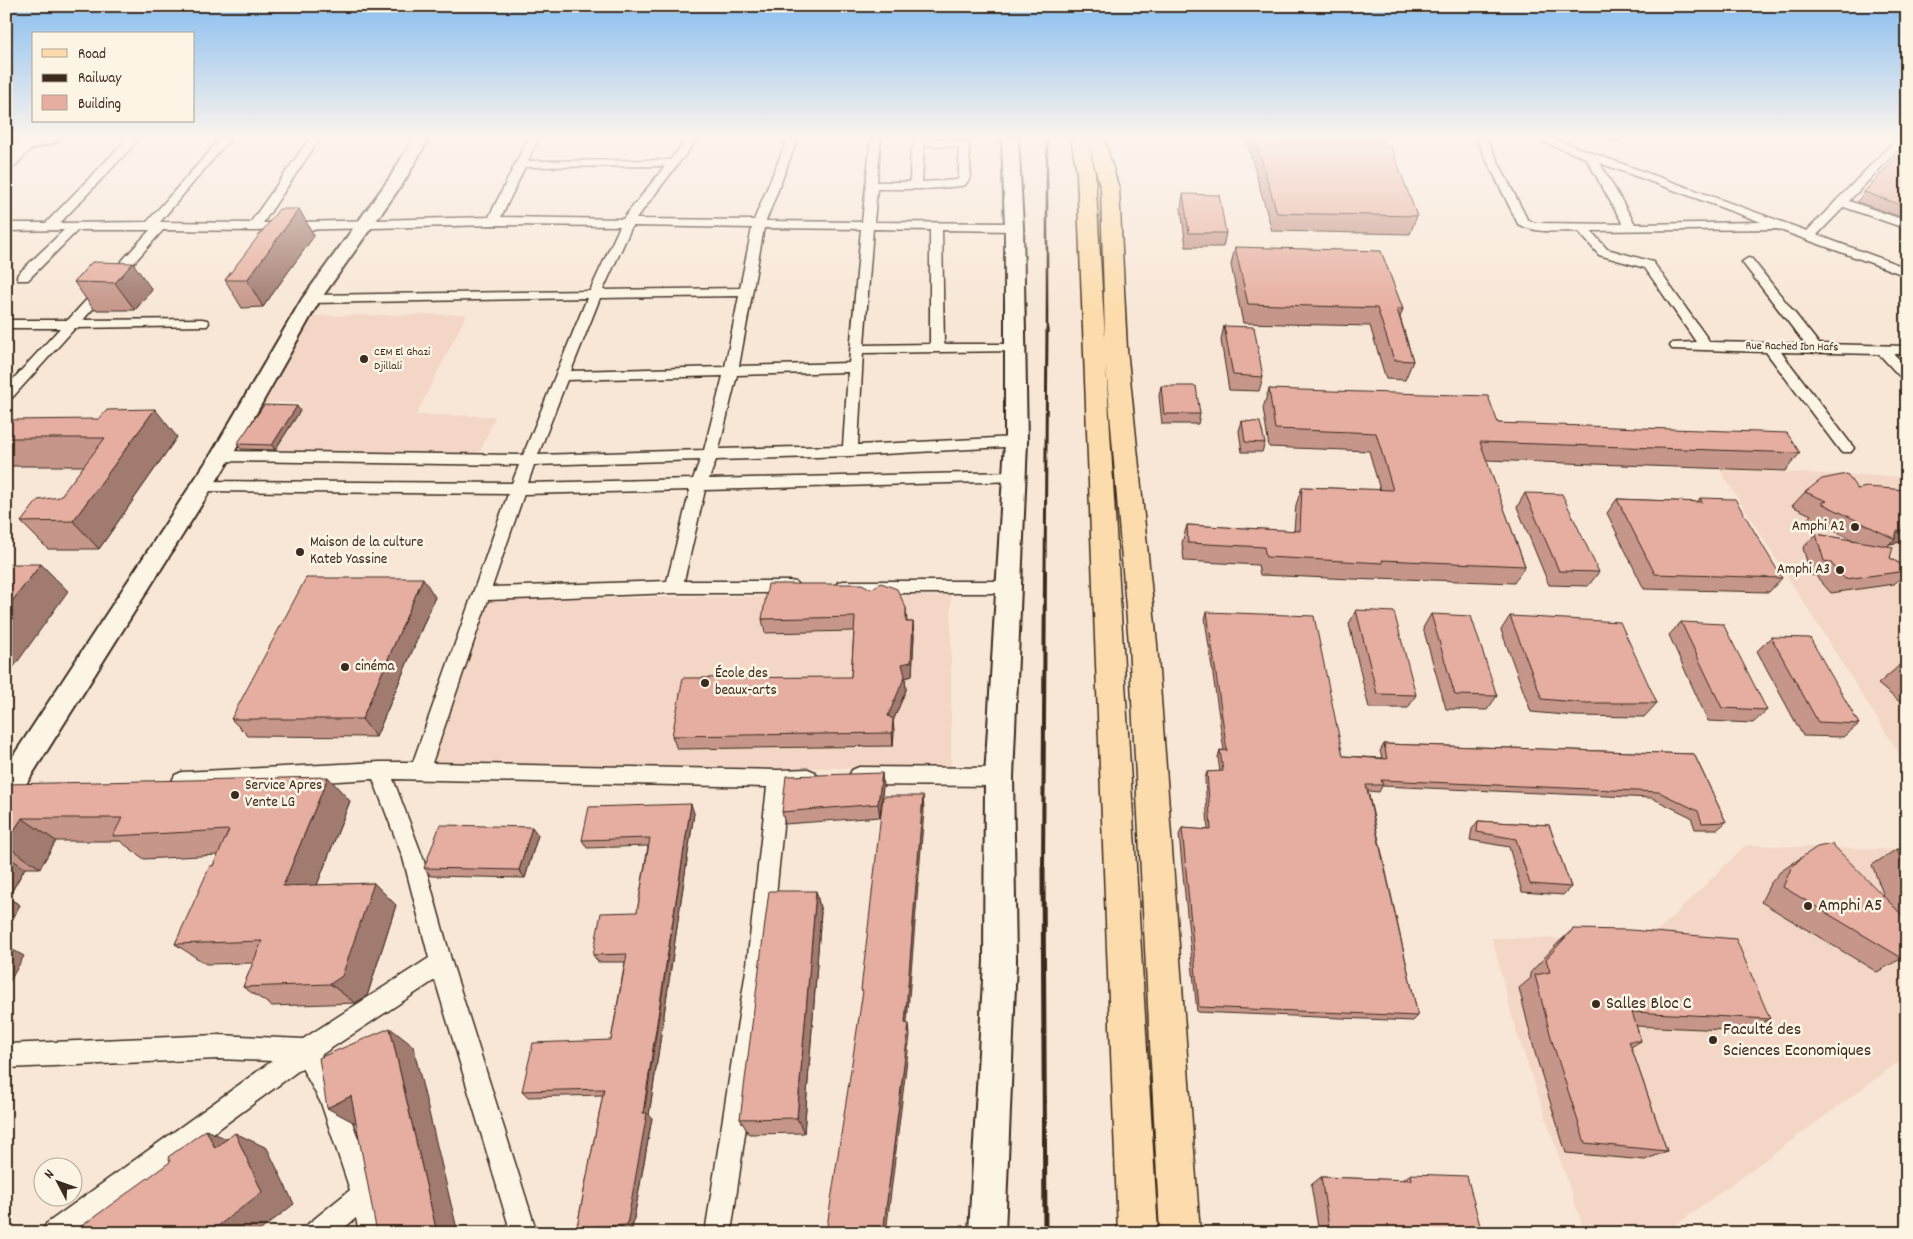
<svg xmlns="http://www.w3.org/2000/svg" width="1913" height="1239" font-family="Dekko,sans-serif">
  <rect width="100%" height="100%" fill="#f8e7d7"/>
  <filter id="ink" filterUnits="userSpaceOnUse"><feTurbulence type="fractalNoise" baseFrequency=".02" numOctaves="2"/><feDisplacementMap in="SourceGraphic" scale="10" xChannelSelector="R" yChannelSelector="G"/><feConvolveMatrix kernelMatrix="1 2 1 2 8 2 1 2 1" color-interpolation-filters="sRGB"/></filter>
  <g filter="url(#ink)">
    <g fill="#f3d6c6">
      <path d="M467,314L416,415L495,416L479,455L271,454L301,403L257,402L313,316Z"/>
      <path d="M1720,470L1907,477V766Z"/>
      <path d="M951,595V768L426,767L490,599Z"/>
      <path d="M1746,845L1907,850V1056L1665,1233H1585L1514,1024L1492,938L1650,939Z"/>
    </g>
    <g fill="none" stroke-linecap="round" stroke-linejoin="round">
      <g stroke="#3b2a1e" stroke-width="3">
        <g id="street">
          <path d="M128,138H138L132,147L60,223L147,222L221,138H231L160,222L250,223L310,138H320L263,223L489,217L528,138H538L528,161L670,160L688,138H698L636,219L754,220L788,138H798L766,221L862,222L871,138H881L877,182H910C911,170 907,143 921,139H955L968,143L971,177L965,185L961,186L927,189H877L874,222L1014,223L1020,227L1014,231L942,230L944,344H1015L1020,345L1022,348L1020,351L863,353L858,445L1016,437L1021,438L1024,442L1021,446L850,456L716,460L709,479L1014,472L1019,473L1022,477L1019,481L705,490L684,581H790L796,582L799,587L796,592L790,593H674L488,600L432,763L778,770L808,769L815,772L818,778L815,784L808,787H787L769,964L731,1233H705L747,964L767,787L393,779L423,858L452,963L537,1233H511L435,980L321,1055C351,1110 372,1171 385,1233H359L356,1218L338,1233H304L308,1224L350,1190L321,1103L302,1068L77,1233H42L46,1224L272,1061L218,1059L6,1068V1044L218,1035L303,1039L429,958L403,858L373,779L182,790L175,787L172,781L175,775L182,772L380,762H413L508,494L201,491L195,490L193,486L195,482L201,481L512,483L519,465L221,461L216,460L213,456L216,452L221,451L523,455L587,298L311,303L304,299L311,295L590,291L620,226L493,225L254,231L163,230L83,320L202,319L207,320L209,323L207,326L75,328L11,399L6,401V387L60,328H6V320H68L150,230H78L28,280H18L17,277L18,274L64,230L6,231V223H46ZM924,145L959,147V177L957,180L922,182ZM665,166L623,219L501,217L525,167ZM632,226L752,228L740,288L603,290ZM764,228L861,229L849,363L739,366ZM873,229L930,230V344L864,345ZM739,296L725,367L571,371L600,298ZM848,372L843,446L719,449L737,375ZM723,376L704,450L538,455L567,380ZM700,460L693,479L528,483L534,465ZM690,490L667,581L492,587L524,494Z"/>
          <path d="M1476,138H1486L1527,219L1535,223L1623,224L1586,158L1538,140L1537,138H1551L1807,231L1897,138H1907V140L1849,201L1907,221V229L1844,207L1817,235L1907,268V276L1777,229L1591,231L1607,249L1653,262L1710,342L1805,344L1742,262L1748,258L1752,259L1819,344L1907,346V354H1894L1907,367V380L1902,379L1879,354L1781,352L1854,448L1851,452H1841L1766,352L1672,349L1670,346L1672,343L1696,342L1645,268L1599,255L1578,231C1557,231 1537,234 1518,224ZM1600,163L1761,222L1635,224Z"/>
          <path d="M29,142L35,145L33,147L10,171L6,172V162L25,143Z"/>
          <path d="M844,581H1008L1014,582L1017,587L1014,592L1008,593H844L838,592L835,587L838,582Z"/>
          <path d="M859,767L999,768L1006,771L1009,777L1006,783L999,786L859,785L852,782L849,776L852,770Z"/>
        </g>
      </g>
      <g stroke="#3b2a1e" stroke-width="4">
        <g id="secondary">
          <path d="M37,138H61L59,141L6,156V146Z"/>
          <path d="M414,138H429L405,180L320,300L232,456L16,800L6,803V767L212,453L302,299L389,179Z"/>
          <path d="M1002,138H1018L1023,227L1027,442L1013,777L1016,961L1005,1233H969L984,961L985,777L1005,442V227Z"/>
        </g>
      </g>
      <g stroke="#3b2a1e" stroke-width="3">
        <path id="primary" d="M1071,138H1104L1119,189L1127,349L1157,644L1200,1233H1160L1129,644L1106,365L1158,1233H1118L1077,173ZM1088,141L1101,189L1105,339L1095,173Z"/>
      </g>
      <use href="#street" fill="#fcf5e5" fill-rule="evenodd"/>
      <use href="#secondary" fill="#fcf5e5" fill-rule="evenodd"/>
      <use href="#primary" fill="#fcdcac" fill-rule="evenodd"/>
      <path stroke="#3b2a1e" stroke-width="2.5" d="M1047,138V332"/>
      <path stroke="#3b2a1e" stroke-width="3" d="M1045,572L1047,330"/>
      <path stroke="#3b2a1e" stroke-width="4" d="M1043,870L1045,570"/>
      <path stroke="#3b2a1e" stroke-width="5" d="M1043,868L1045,1233"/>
    </g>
    <g fill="#c6968a" stroke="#3b2a1e">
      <path d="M1246,138H1382L1417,216L1410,234L1272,231Z"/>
      <path d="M1605,138H1624L1618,142Z"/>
      <path d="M1907,146V219L1857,202L1864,192Z"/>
      <path d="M1183,194L1226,233L1223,247H1186L1181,208Z"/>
      <path d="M299,209L314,236L263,307L242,308L225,280Z"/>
      <path d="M1235,247L1403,309L1400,317L1413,361L1405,380L1386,379L1370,326L1243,323L1231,265Z"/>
      <path d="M92,262L152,290L135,310H94L74,282Z"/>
      <path d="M1224,326L1263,377L1259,391L1229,390L1221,340Z"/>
      <path d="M1161,386L1200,414L1198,424H1162L1159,396Z"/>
      <path d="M1269,389L1498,423L1800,453L1785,471L1486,460L1525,566L1514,583L1376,578L1375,580L1260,575L1258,565L1184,561L1182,543L1187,525L1294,531L1296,505L1302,487L1380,490L1369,451L1269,447L1263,408Z"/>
      <path d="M300,411L275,450L241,449L237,444Z"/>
      <path d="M6,420L177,437L99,549H48L21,522L60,497L84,466H6Z"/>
      <path d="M1242,421L1265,443L1262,452H1242L1239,431Z"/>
      <path d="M1857,489L1907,490V541L1889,544L1888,546L1890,558L1907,568V573L1894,584L1831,593L1816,576L1811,575L1803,548L1816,534L1855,541L1808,518L1811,515L1792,506L1805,492Z"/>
      <path d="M1525,493L1599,572L1588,586L1549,585L1517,507Z"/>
      <path d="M1700,498L1782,578L1769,592L1644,589L1607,513L1617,499L1697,502Z"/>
      <path d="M435,597L376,737L248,736L231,719Z"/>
      <path d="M906,608L907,622H913L914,636L912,676L905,678L906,690L893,721L894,732L893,746L677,749L672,736L851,677L854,631L765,633L762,619Z"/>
      <path d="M1356,610L1416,695L1408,708H1369L1349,624Z"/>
      <path d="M1207,612L1343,756L1382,758L1380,751L1384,744L1694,754L1726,822L1718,829H1695L1691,817L1652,798L1382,786L1379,792L1368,791L1418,1016L1413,1021L1197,1012L1179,835L1182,828L1208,830L1205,778L1207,772H1220L1218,757L1220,750L1224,751L1205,619Z"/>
      <path d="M1431,614L1497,696L1487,710L1446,709L1423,628Z"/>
      <path d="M1510,616L1657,703L1644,717L1575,716L1531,712L1501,630Z"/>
      <path d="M1681,622L1767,710L1753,723L1708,721L1669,635Z"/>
      <path d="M1771,637L1859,724L1843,737L1803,736L1757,651Z"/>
      <path d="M1907,659V708L1878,684Z"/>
      <path d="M6,784L350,801L317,885L374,883L396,905L367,996L355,1003L272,1006L243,987L253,963L206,964L175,944L218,855L144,859L120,841H56L40,868H25L8,898L20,905L6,929Z"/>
      <path d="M883,786L880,817L785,824L782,812Z"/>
      <path d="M694,813L649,1115L652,1118L632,1229L583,1231L577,1227L603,1095L528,1097L522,1091L611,1040L625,962H598L593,955L637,912L648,846L587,848L582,840Z"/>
      <path d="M1478,821L1549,825L1571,887L1563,895L1522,892L1509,847L1470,840L1472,829Z"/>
      <path d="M538,835L525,878L431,876L424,868Z"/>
      <path d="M1897,849L1907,851V956L1905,955L1902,958L1877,972L1761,902L1770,884L1780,872L1802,857L1884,896L1872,865Z"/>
      <path d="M816,891L821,912L804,1133L749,1134L740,1119Z"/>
      <path d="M1573,929L1770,1019L1747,1031L1636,1026L1641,1041L1631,1047L1667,1151L1645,1160L1566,1153L1535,1053L1519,988L1531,978L1530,973L1557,944Z"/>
      <path d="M1411,1174L1482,1233H1319L1311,1185L1321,1177L1402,1180Z"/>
    </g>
    <g fill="#a17a70" stroke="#3b2a1e">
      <path d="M1620,138H1624L1618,142Z"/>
      <path d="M299,209L314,236L263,307L247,280Z"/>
      <path d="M133,263L152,290L135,310L115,283Z"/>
      <path d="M297,406L300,411L275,450L272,445Z"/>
      <path d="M155,409L177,437L99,549L73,521Z"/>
      <path d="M1907,529V541L1889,544L1895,539L1897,531Z"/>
      <path d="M41,564L68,591L6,678V609Z"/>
      <path d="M423,578L435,597L376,737L362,719Z"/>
      <path d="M913,622L914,636L912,676L905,678L906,690L893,721L894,732L893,746L892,733L888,716Z"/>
      <path d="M882,773L883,786L880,817L878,804Z"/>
      <path d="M328,777L350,801L308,908L283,886Z"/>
      <path d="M923,796L924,811L906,1035L905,1023Z"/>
      <path d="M691,804L694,813L649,1115L652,1118L632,1229L627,1225Z"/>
      <path d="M22,818L56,841L40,868L6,846V843Z"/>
      <path d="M532,827L538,835L525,878L519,870Z"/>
      <path d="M6,856L25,868L8,898L20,905L6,929Z"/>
      <path d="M374,883L396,905L367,996L355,1003L330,984Z"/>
      <path d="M816,891L821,912L804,1133L797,1118Z"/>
      <path d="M6,946L24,956L6,988Z"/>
      <path d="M909,1024L910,1035L886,1233H883Z"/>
      <path d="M390,1028L413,1046L458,1233H437Z"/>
      <path d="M351,1096L377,1111L355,1123L327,1108Z"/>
      <path d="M206,1130L239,1144L215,1148Z"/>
      <path d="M235,1133L267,1148L294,1204L257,1233H209Z"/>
    </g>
    <g fill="#e6aea0" stroke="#3b2a1e">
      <path d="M1255,138H1382L1386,147H1391L1417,216L1277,213Z"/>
      <path d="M1907,146V207L1864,192Z"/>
      <path d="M1183,194L1219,195L1226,233H1189Z"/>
      <path d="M279,209H299L247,280H225Z"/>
      <path d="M1235,247L1381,251L1403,309H1397L1413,361L1394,360L1377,308L1248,304Z"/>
      <path d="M92,262L133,263L115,283L74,282Z"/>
      <path d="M1224,326L1254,327L1263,377L1233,375Z"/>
      <path d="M1161,386H1196L1200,414H1164Z"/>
      <path d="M1269,389L1488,396L1498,423L1787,433L1800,453L1480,442L1525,566L1382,560L1383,563L1266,557L1264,547L1188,543L1187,525L1300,531L1302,487L1393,490L1376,433L1275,429Z"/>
      <path d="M264,405L297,406L272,445L237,444Z"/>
      <path d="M155,409L73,521L21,522L38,500L60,497L105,438H6V420L99,419L107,410Z"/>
      <path d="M1242,421L1260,422L1265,443L1245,442Z"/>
      <path d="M1847,474L1857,489L1867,487L1907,490V529L1897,531L1895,539L1821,503L1827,501L1805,492L1822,479Z"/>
      <path d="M1525,493L1562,494L1599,572L1559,571Z"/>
      <path d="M1700,498L1735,499L1782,578L1655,574L1617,499L1702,502Z"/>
      <path d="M1816,534L1893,547L1890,558L1907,568V571L1845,579L1830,562L1824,561Z"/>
      <path d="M6,564H41L6,609Z"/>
      <path d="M306,578H423L362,719H231Z"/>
      <path d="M881,583L897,589L906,608V622H913L911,662L902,664L905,676L888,716L893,719L892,733L672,736L683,678L851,677L855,617L762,619L768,584H862L871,589Z"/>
      <path d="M1356,610L1394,612L1416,695L1377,694Z"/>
      <path d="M1207,612L1314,616L1343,756L1387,759L1384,744L1694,754L1726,822L1702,823L1698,811L1659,792L1381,780L1383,785H1366L1418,1016L1199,1007L1182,828L1211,830L1207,772L1223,771L1220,750L1227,751Z"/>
      <path d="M1431,614L1471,616L1497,696L1455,695Z"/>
      <path d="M1510,616L1620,622L1657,703H1586L1542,699Z"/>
      <path d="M1681,622L1723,624L1767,710L1722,708Z"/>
      <path d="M1771,637L1810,638L1859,724L1818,722Z"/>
      <path d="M1907,659V674L1898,666Z"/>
      <path d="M882,773L878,804L782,812L786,776Z"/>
      <path d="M328,777L283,886L374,883L342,976L330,984L243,987L262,941L175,944L210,866H213L229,830L113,836L122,818H22L6,843V784Z"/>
      <path d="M883,796H923L905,1023L909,1024L883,1233H826L863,991L861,990Z"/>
      <path d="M691,804L643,1113H647L627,1225L577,1227L604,1089L522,1091L533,1043L611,1040L627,954L593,955L601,913L637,912L650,838L582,840L589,807Z"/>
      <path d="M1478,821L1549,825L1571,887L1530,884L1516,839L1477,832Z"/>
      <path d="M440,825L532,827L519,870L424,868Z"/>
      <path d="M1832,844L1907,920V953L1902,958L1783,887L1791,868L1802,857L1817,847Z"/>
      <path d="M1897,849L1907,851V876Z"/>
      <path d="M769,891H816L797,1118L740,1119Z"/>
      <path d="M1573,929L1630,930L1736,939L1770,1019L1632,1012L1641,1041H1629L1667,1151L1585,1143L1552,1041L1535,975L1550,972L1546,959Z"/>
      <path d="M390,1028L437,1233H377L351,1096L327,1108L319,1058Z"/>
      <path d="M206,1130L215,1148L235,1133L262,1192L209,1233H72L170,1162L168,1157Z"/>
      <path d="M1411,1174L1467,1176L1482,1233H1330L1321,1177L1412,1180Z"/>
    </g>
  </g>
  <linearGradient id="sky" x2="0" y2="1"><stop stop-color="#8bbff0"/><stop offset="0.44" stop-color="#fcf4ed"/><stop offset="1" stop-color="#fcf4ed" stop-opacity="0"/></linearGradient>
  <rect width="1913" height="311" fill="url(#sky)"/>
  <g fill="#3b2a1e" stroke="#fcf5e5" stroke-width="2">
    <circle cx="364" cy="359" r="5"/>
    <circle cx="1855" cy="527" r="5"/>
    <circle cx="300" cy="552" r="5"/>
    <circle cx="1840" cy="570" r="5"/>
    <circle cx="345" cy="667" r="5"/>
    <circle cx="705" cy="683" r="5"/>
    <circle cx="235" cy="795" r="5"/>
    <circle cx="1808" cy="906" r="5"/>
    <circle cx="1596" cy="1004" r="5"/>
    <circle cx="1713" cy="1040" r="5"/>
  </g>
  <g text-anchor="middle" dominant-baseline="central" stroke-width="5" stroke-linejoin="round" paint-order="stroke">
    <g font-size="12" fill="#3b2a1e" stroke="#fcf5e5">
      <text transform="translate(1792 347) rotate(1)">Rue Rached Ibn Hafs</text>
    </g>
    <g font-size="12" fill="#3b2a1e" stroke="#fcf5e5" text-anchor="start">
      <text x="374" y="352">CEM El Ghazi<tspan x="374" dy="14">Djillali</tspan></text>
    </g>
    <g font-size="15" fill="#3b2a1e" stroke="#fcf5e5" text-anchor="start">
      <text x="1845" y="527" text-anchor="end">Amphi A2</text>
      <text x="310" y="543">Maison de la culture<tspan x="310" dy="17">Kateb Yassine</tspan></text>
      <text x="1830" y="570" text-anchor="end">Amphi A3</text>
      <text x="355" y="667">cinéma</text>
      <text x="715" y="674">École des<tspan x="715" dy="17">beaux-arts</tspan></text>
      <text x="245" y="786">Service Apres<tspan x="245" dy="17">Vente LG</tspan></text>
    </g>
    <g font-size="18" fill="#3b2a1e" stroke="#fcf5e5" text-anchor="start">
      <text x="1818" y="906">Amphi A5</text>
      <text x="1606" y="1004">Salles Bloc C</text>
      <text x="1723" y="1030">Faculté des<tspan x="1723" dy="21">Sciences Economiques</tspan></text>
    </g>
  </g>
  <rect width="1913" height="1239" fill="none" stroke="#fcf5e5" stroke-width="25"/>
  <rect x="12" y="12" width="1888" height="1214" fill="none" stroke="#3b2a1e" stroke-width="2" filter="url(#ink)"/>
  <rect x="32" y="32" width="162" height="90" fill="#fcf5e5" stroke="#afa495"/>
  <rect x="42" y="49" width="25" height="8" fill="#fcdcac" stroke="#afa495"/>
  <text x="78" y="58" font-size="15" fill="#3b2a1e">Road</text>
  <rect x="42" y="74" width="25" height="8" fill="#3b2a1e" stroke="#afa495"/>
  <text x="78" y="82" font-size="15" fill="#3b2a1e">Railway</text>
  <rect x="42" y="95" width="25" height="15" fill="#e6aea0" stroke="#afa495"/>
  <text x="78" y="108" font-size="15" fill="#3b2a1e">Building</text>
  <g transform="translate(58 1182) rotate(311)"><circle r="24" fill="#fcf5e5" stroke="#afa495"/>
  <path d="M0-4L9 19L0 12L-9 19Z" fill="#3b2a1e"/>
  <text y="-8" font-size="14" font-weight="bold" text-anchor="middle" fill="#3b2a1e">N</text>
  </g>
</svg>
